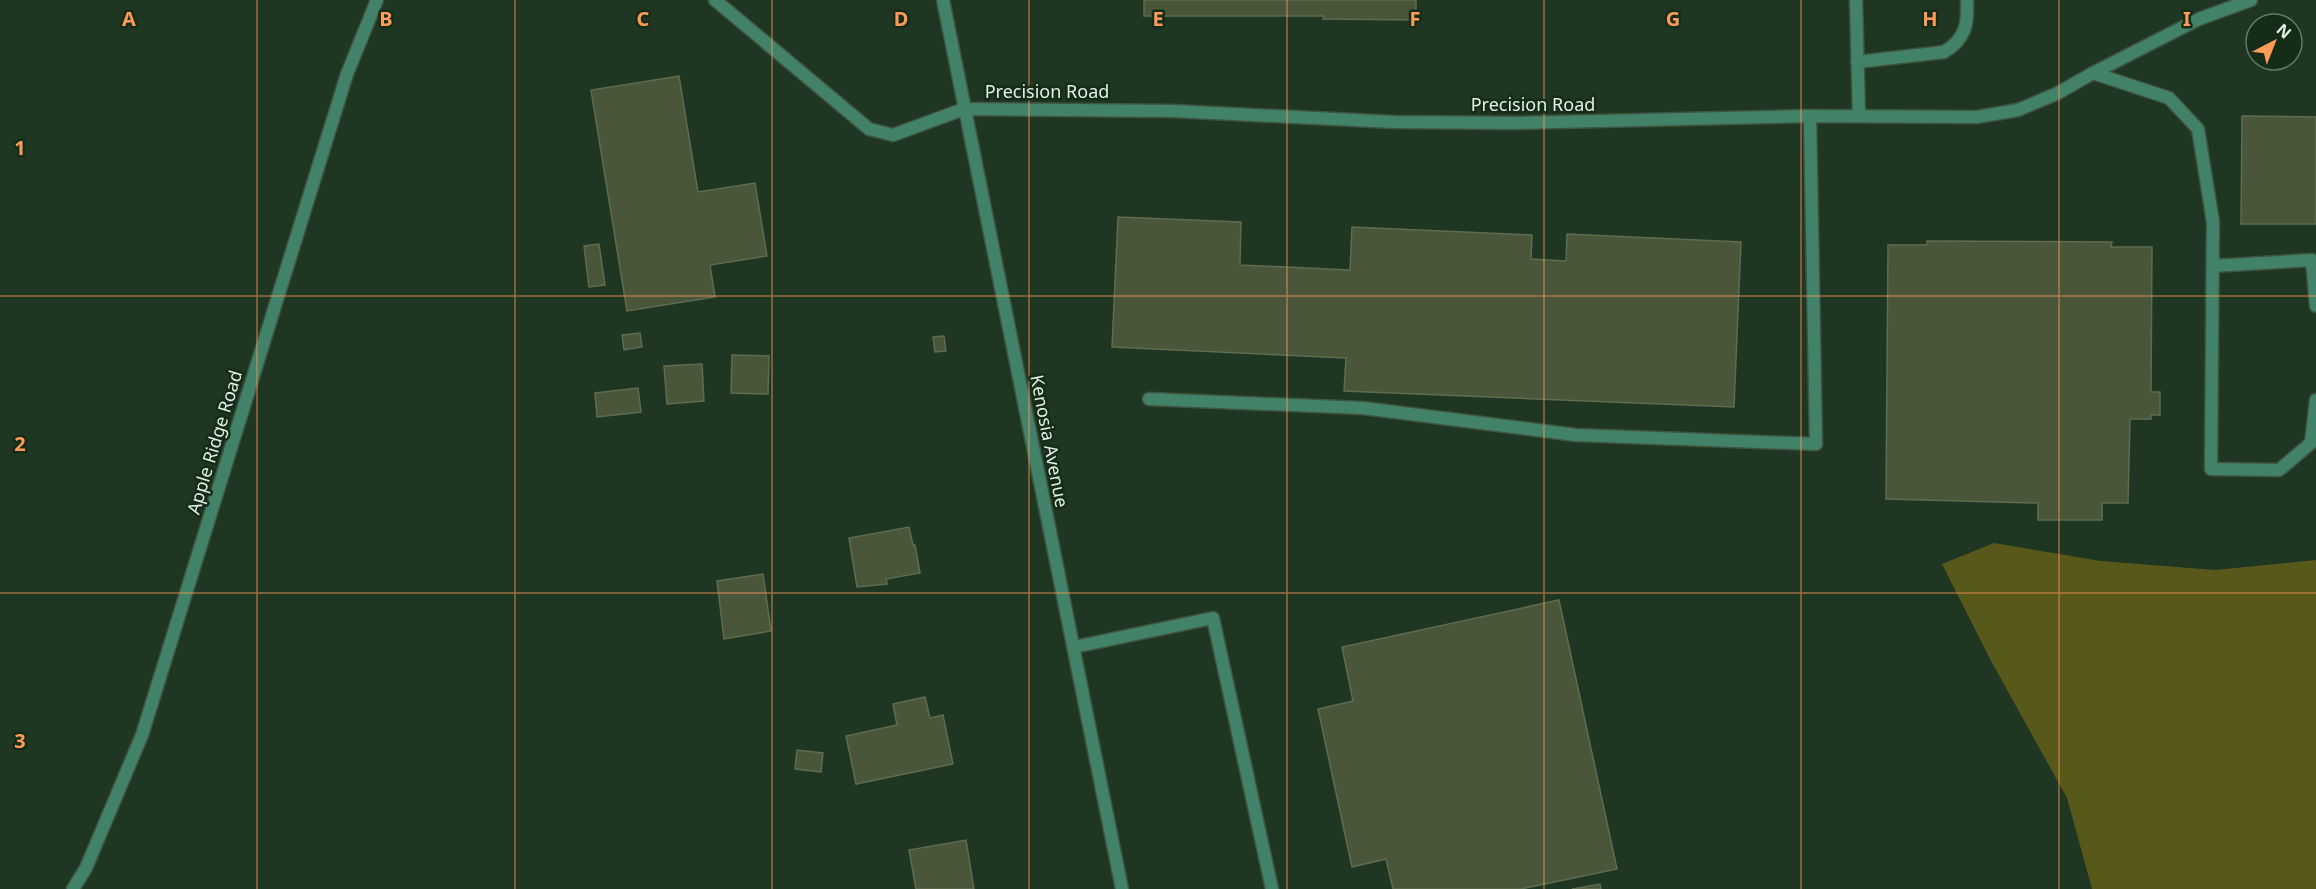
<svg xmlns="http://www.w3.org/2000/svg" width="2316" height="889" font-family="'Noto Sans',sans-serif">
  <rect width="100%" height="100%" fill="#1f3622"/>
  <path fill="#58581b" d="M1994,543L2101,561L2215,570L2316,560V889H2092L2067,798L1990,659L1942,564Z"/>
  <g fill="#49563a" stroke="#5f6c4f" stroke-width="1.5">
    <path d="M1144,0H1416V20L1323,19L1324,16H1144Z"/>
    <path d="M679,76L698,192L755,183L767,256L710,265L715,297L627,311L591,90Z"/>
    <path d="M2242,116L2316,117V224H2241Z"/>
    <path d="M1118,217L1241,222L1240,265L1350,270L1352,227L1532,235L1531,259L1566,261L1567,234L1741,242L1734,407L1344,391L1346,358L1112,347Z"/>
    <path d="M1927,241L2112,242L2111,247H2152L2151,392H2160V415H2151V419H2130L2128,503H2102V520H2038V503L1886,499L1888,245H1927Z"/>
    <path d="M599,244L605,285L589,287L584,246Z"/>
    <path d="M640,333L642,347L624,350L622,335Z"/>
    <path d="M944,336L946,351L935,352L933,337Z"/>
    <path d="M732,355L769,356L768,394L731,393Z"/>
    <path d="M702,364L704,401L667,404L664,366Z"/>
    <path d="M638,388L641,412L597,417L595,393Z"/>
    <path d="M909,527L913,545H915L920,573L886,579L887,584L857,587L849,538Z"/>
    <path d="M763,574L771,631L724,639L717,581Z"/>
    <path d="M1559,600L1617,869L1521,889H1393L1386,859L1352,867L1318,709L1353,701L1342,647Z"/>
    <path d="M925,697L930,718L943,715L953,764L856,784L846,736L897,725L893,704Z"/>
    <path d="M797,750L823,753L821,772L795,769Z"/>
    <path d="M966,840L974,889H916L909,850Z"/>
    <path d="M1600,884L1601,889H1572Z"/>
  </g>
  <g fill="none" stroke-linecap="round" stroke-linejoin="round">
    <g stroke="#3e5441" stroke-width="15">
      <g id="service">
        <path d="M715,0L869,129L893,135L964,109"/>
        <path d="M1856,0L1859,116"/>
        <path d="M1857,62L1944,52C1966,39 1968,24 1967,0"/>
        <path d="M2093,73L2169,98L2198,129L2213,222L2211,469L2279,470L2311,443L2316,400"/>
        <path d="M2093,73L2199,19L2251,0"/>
        <path d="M2213,266L2312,260L2316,306"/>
        <path d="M1149,399L1363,408L1576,435L1816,444L1810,116"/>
        <path d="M1074,647L1213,618L1272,889"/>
      </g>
    </g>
    <g stroke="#3e5441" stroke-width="15">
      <g id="minor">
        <path d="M964,109L1174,111L1394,122L1518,123L1810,116L1977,117L2018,110L2058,93L2093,73"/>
        <path d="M73,889L86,868L142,735L347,74L377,0"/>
      </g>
    </g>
    <g stroke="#3e5441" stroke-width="15">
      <path id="tertiary" d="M943,0L1122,889"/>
    </g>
    <use href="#service" stroke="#428268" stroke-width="12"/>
    <use href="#minor" stroke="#428268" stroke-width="12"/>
    <use href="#tertiary" stroke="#428268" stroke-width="12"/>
  </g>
  <path fill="none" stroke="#ff9b59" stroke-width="1.5" stroke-opacity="0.55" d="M257,0V889M515,0V889M772,0V889M1029,0V889M1287,0V889M1544,0V889M1801,0V889M2059,0V889M0,296H2316M0,593H2316"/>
  <g text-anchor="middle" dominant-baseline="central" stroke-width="5" stroke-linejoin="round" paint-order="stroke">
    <g font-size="18" fill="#e2f0e2" stroke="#152c18">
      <text x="1047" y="91">Precision Road</text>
      <text x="1533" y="104">Precision Road</text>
      <text transform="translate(1050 441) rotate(79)">Kenosia Avenue</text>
      <text transform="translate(214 442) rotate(-73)">Apple Ridge Road</text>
    </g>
  </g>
  <g font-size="20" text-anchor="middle" font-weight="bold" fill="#ff9b59" stroke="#152c18" stroke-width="5" stroke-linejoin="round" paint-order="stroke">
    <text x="129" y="26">A</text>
    <text x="386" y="26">B</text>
    <text x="643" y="26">C</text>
    <text x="901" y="26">D</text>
    <text x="1158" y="26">E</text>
    <text x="1415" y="26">F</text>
    <text x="1673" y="26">G</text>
    <text x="1930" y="26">H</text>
    <text x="2187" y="26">I</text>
    <text x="20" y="155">1</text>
    <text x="20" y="451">2</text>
    <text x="20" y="748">3</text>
  </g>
  <g transform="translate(2274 42) rotate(42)"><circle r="28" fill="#152c18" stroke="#677a69" stroke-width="1.5"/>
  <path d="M0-4.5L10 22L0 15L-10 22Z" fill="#ff9b59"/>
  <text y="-9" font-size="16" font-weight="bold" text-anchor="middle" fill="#e2f0e2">N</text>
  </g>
</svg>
